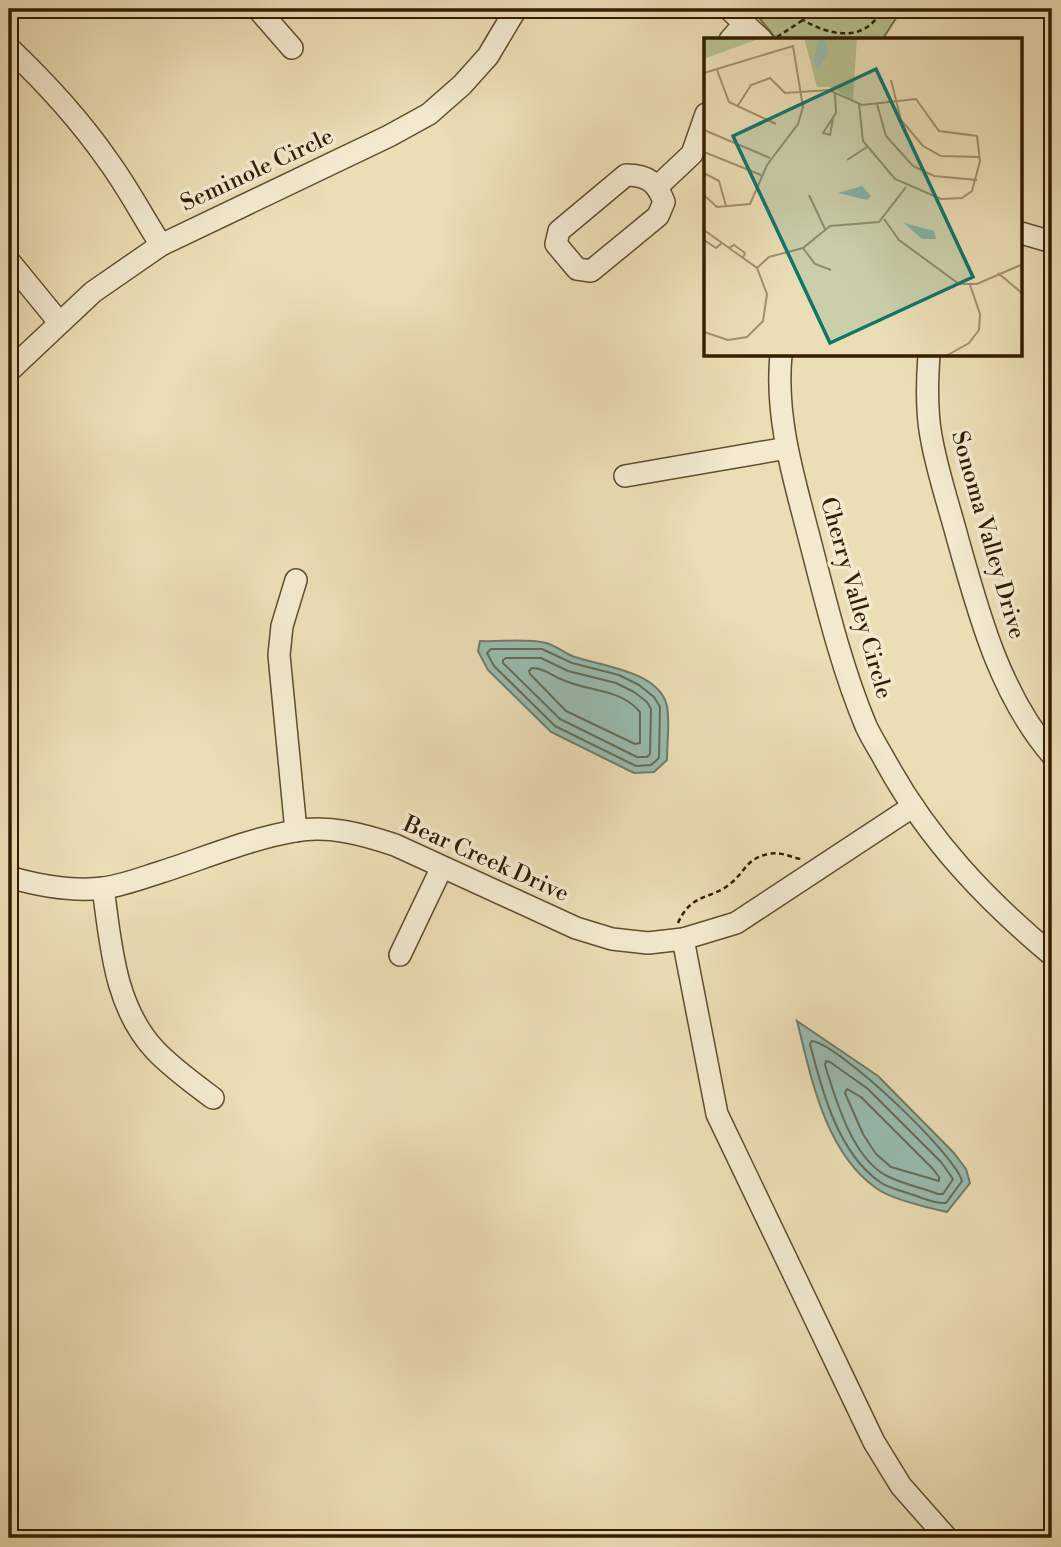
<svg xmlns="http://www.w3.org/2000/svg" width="1061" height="1547" font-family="'Libre Bodoni',serif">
  <rect width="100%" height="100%" fill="#ebddb4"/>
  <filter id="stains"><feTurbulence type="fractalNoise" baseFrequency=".00286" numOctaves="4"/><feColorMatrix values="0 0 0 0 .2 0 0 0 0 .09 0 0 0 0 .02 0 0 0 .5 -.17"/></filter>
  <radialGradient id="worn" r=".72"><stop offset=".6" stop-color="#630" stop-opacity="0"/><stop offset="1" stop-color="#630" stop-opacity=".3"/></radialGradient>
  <path fill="#b7c18e" stroke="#766f48" stroke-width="2" d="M752,9H902L882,40H777Z"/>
  <g fill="#98bbaf" stroke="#707c6a" stroke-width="2">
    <path d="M480,641C501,642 526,638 546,643C557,646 564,653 575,657C601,666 659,671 667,706C670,722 667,744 667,760L654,772L634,773L551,732L488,670L478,651Z"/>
    <path d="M797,1021L878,1076L953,1152L966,1169L970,1183L947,1212C929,1208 889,1198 876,1188C825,1152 811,1077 797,1021Z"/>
  </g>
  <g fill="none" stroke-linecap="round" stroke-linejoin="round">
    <g stroke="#666c58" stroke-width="2">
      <path d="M491,649H542L572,663L619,675L639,685L654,697L660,707L659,758L651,765L636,766L555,726L494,666L487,653Z"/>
      <path d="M506,658H541L568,671L616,683L634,692L647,702L651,709L650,754L647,757H637L560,719L503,663V660Z"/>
      <path d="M532,668C545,668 552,676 563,680C589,692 620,688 640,712V743L635,744L566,711L530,674L529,671Z"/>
      <path d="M812,1041C840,1045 955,1154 962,1181L946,1203C934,1204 921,1197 910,1194C900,1190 888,1188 880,1182C838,1153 822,1091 810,1044Z"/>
      <path d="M826,1061L830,1062L868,1089L941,1162L953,1179L943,1194H938C922,1188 903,1184 887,1176C852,1158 836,1100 825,1065Z"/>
      <path d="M847,1089L861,1097L933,1169L939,1177V1181L891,1167L876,1154L863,1134L845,1093Z"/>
    </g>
    <g stroke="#624d2e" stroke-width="24">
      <g id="minor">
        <path d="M258,9L292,48"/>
        <path d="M729,9L762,40"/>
        <path d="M730,40L745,23"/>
        <path d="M9,48C46,83 80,120 109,162C128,188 143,217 161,245"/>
        <path d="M626,175C647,175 657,182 664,202L658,216L591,271L577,269L556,244L559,231Z"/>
        <path d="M658,186L692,154L706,114"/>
        <path d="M1021,233L1052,242"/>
        <path d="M9,261L59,322"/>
        <path d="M781,355C775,416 793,475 808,533C825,598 840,664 866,726C872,739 880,751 887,764C929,840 986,900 1052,955"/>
        <path d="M929,355C927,382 926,409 931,436C937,471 949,506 958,540C979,615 1000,694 1052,755"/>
        <path d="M9,371L93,292L161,245L389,136L429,114L462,85L488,56L516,9"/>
        <path d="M625,476L787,448"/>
        <path d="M296,580L282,626L279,655L296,831"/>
        <path d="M9,877C40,886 72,892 104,888C124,885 142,878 161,872C205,858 249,839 295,831C329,825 362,834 395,845L576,928L612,939L648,943L683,939L736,923L912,807"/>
        <path d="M103,888C111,944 114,1006 155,1050C172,1068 193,1083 213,1098"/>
        <path d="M683,939L717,1114L874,1442L901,1486L947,1538"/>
        <path d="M400,955L442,867"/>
      </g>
    </g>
    <g stroke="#341d02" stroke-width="2.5" stroke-dasharray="5 3.5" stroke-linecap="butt">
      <path d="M806,9L803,20C830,36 866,43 882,9"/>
      <path d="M777,37L803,20"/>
      <path d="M678,923C691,893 710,900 730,884C746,871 746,859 768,854C781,851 789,857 801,859"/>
    </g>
    <use href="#minor" stroke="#f2e9ce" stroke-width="21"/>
  </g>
  <g text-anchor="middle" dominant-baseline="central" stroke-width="7" stroke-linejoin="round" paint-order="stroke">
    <g font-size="23" fill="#341d02" stroke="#f2e9ce">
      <text transform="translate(257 170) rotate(-25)">Seminole Circle</text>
      <text transform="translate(988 535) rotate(74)">Sonoma Valley Drive</text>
      <text transform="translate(856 598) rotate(74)">Cherry Valley Circle</text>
      <text transform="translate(486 859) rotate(24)">Bear Creek Drive</text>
    </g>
  </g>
  <g transform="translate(704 38)">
    <rect width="318" height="318" fill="#ebddb4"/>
    <path d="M0,0H57L0,21ZM100,0H153L149,62L126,49H113Z" fill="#b7c18e"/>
    <path d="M116,0H120L125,14L114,31L109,22ZM158,148L167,158L163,162L134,155ZM200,185L230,193L232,201H218Z" fill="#98bbaf"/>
    <path fill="none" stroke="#a2906d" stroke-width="2" d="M13,32L25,64L72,86M0,35L89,8L99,69L94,86L63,127L46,166L13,169L1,158M187,42L197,82L219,108L237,118L276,119M173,66L182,98L209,128L230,138L273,142M33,69L47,47L66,40L81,55L125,52L158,67L212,61L235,93L273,98L276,123L268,153L258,160L237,161L191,141L159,103L155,66M129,81L126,97L119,95L132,75L131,54M0,92L66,120M0,114L57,137M143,122L163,109M0,135L15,143L22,168M105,157L121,191M180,181L195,202L255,246H273L319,226M0,192L53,230L63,256L59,283L43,299L24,302L0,294M0,202L12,210L18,205M25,210L30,207L41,215L39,220M99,210L111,226L127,232M53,230L65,219L99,210L126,188L175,184L202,149M294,235L319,256M242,318L265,305L275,292L276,276L266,247"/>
    <path fill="#0f766e" fill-opacity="0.15" stroke="#0f766e" stroke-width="3.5" d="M172,31L269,239L126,305L29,98Z"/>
    <rect width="318" height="318" fill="none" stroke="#341d02" stroke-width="3.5"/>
  </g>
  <rect width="1061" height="1547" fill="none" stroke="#ebddb4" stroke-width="35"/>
  <rect x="10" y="10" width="1040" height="1526" fill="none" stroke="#341d02" stroke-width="3.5"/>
  <rect x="18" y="18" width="1026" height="1512" fill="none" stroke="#341d02" stroke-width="2"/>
  <rect width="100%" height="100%" filter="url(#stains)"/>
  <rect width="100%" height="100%" fill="url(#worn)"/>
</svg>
